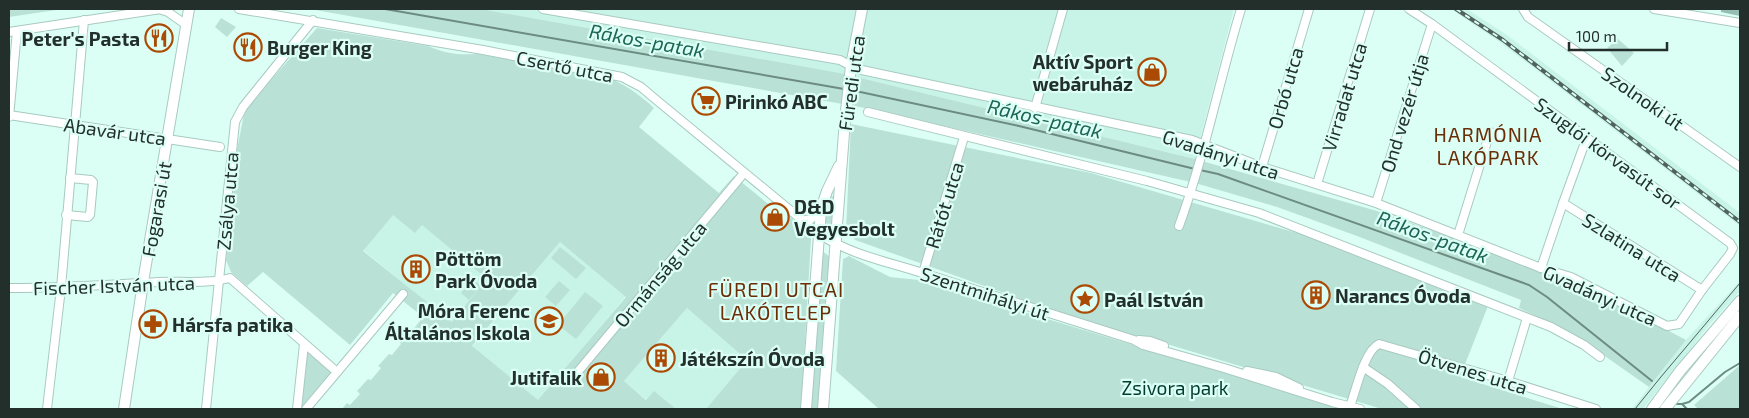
<svg xmlns="http://www.w3.org/2000/svg" width="1749" height="418" font-family="'Exo 2',sans-serif">
  <rect width="100%" height="100%" fill="#dcfff5"/>
  <g fill="#c8f4e7">
    <path d="M481,9H1234L1195,159L840,73Z"/>
    <path d="M1451,9H1467L1507,35L1740,213V226L1501,43Z"/>
    <path d="M409,194L498,267L452,323L363,250Z"/>
    <path d="M560,242L626,296L538,401L472,347Z"/>
    <path d="M1740,281V291L1710,324L1643,409H1632L1686,340Z"/>
    <path d="M687,308L747,360L706,409H658L624,381Z"/>
  </g>
  <g fill="#bae1d6" fill-rule="evenodd">
    <path d="M9,9H63L9,17Z"/>
    <path d="M310,9H481L840,73L1195,159L1377,211L1564,277L1590,289L1686,340L1649,387L1572,333L1519,308L1521,300L1357,236L1277,207L1195,183L865,108Z"/>
    <path d="M221,18L236,27L227,37L215,27Z"/>
    <path d="M317,28L428,46C447,54 458,55 478,54L603,76C623,83 638,93 654,108L639,127L719,193L734,176L784,217L787,215L808,231L811,239L801,409H706L747,360L687,308L624,381L646,400L654,391L676,409H342L347,403L350,405L360,394L357,391L368,379L371,380L381,368L378,366L389,354L392,355L401,344L399,341L409,329L412,331L423,317L393,293L350,345L263,272L247,286L231,272L226,260L237,150L245,109ZM393,215L415,233L422,225L487,279L452,322L363,251ZM560,242L626,297L538,400L472,346Z"/>
    <path d="M1618,39L1634,53L1622,66L1607,48Z"/>
    <path d="M851,124L1091,173L1297,233L1488,306L1460,377L1563,409H1382L1147,338L1118,332L1069,316L855,240L846,230Z"/>
    <path d="M834,196L835,199L834,223L826,232L822,230L823,217L830,197Z"/>
    <path d="M560,247L586,268L576,279L551,258Z"/>
    <path d="M821,250L830,257L819,409H810Z"/>
    <path d="M849,256L890,277L919,280L1173,357L1176,354L1199,365L1342,409H879L836,371L843,259Z"/>
    <path d="M473,279L481,286L469,300L461,293Z"/>
    <path d="M559,281L570,290L556,306L545,297Z"/>
    <path d="M585,292L603,306L576,339L558,325Z"/>
    <path d="M307,351L331,372L302,406Z"/>
    <path d="M1740,365V409H1698L1694,405Z"/>
  </g>
  <path fill="#96bdb2" d="M1721,9H1740V16L1721,12Z"/>
  <g fill="none" stroke-linecap="round" stroke-linejoin="round">
    <g stroke="#6c8b82" stroke-width="2">
      <path d="M385,9L844,89"/>
      <path d="M851,90L1019,126L1195,169"/>
      <path d="M1200,170L1218,174L1529,285L1547,297L1652,381"/>
      <path d="M1677,404H1682L1689,402L1725,372L1740,363"/>
      <path d="M1682,404L1687,409"/>
    </g>
    <g stroke="#a8cac0" stroke-width="10">
      <g id="minor">
        <path d="M159,9L168,12L185,24"/>
        <path d="M239,9L483,50L622,77L641,87L654,98L819,234C851,255 889,262 926,274C995,296 1065,318 1134,340L1143,345L1224,368L1332,402L1360,409"/>
        <path d="M543,9L840,60L857,69L1192,140L1262,167L1376,203L1541,268L1571,277L1667,326L1679,324L1702,290L1730,254L1733,248L1730,243L1432,24L1409,9"/>
        <path d="M1523,9L1528,17L1740,167"/>
        <path d="M1654,9L1740,23"/>
        <path d="M9,32L161,9"/>
        <path d="M1035,108L1063,9"/>
        <path d="M868,112L1147,181L1259,213L1551,327L1584,345L1600,357"/>
        <path d="M9,115L220,147"/>
        <path d="M9,117L17,31"/>
        <path d="M1262,167L1309,9"/>
        <path d="M1317,184L1370,9"/>
        <path d="M1376,203L1432,24"/>
        <path d="M1563,203L1702,290"/>
        <path d="M66,215L88,217L90,215L93,182L91,180L70,178"/>
        <path d="M802,221L811,219L821,209"/>
        <path d="M1179,226C1205,155 1219,81 1241,9"/>
        <path d="M1458,235L1490,132L1501,135"/>
        <path d="M1541,268L1563,203L1587,137"/>
        <path d="M923,273L964,137"/>
        <path d="M9,288C59,288 108,285 158,282C182,281 207,284 230,278L337,372"/>
        <path d="M1139,340L1150,341L1164,346"/>
        <path d="M1363,367L1388,384L1416,409"/>
        <path d="M1247,371L1276,377L1299,388"/>
        <path d="M576,374L744,173"/>
        <path d="M1508,381L1527,318"/>
        <path d="M1350,406C1356,391 1364,351 1379,344L1508,381L1596,409"/>
        <path d="M47,409L61,288L84,20"/>
        <path d="M206,409L235,122L243,107L313,20"/>
        <path d="M297,409L304,344"/>
        <path d="M306,409L403,294"/>
      </g>
    </g>
    <g stroke="#a8cac0" stroke-width="12">
      <g id="major">
        <path d="M124,409L144,276L189,9"/>
        <path d="M806,409L821,209L827,191L839,166"/>
        <path d="M823,409L845,120L851,66L862,9"/>
        <path d="M1652,409L1680,371L1740,301"/>
        <path d="M1665,409L1740,316"/>
      </g>
    </g>
    <use href="#minor" stroke="#fff" stroke-width="8"/>
    <use href="#major" stroke="#fff" stroke-width="10"/>
    <path stroke="#50625d" stroke-width="1" d="M1635,409L1660,378L1740,283"/>
    <g stroke="#50625d" stroke-width="4">
      <path id="rail" d="M1456,9L1503,40L1740,222"/>
    </g>
    <use href="#rail" stroke="#dcfff5" stroke-width="2" stroke-dasharray="5.5" stroke-linecap="butt"/>
  </g>
  <defs>
    <g id="restaurant-ring" transform="scale(1.4375)"><circle r="9.5" fill="#dcfff5" stroke="#ab4a04" stroke-width="1.5"/><path d="M-5-6h1v4h1v-4h1v4h1v-4h1v5L-1.5 .5V6h-2V.5L-5-1ZM5-6V6H3V1.5H1.5Q1.5-4 5-6Z" fill="#ab4a04"/></g>
    <g id="shop-ring" transform="scale(1.4375)"><circle r="9.5" fill="#dcfff5" stroke="#ab4a04" stroke-width="1.5"/><path d="M-5-2.5h2.3a2.7 3.5 0 0 1 5.4 0H5L5.5 6h-11ZM-1.5-2.5h3a1.5 2.3 0 0 0-3 0Z" fill="#ab4a04"/></g>
    <g id="supermarket-ring" transform="scale(1.4375)"><circle r="9.5" fill="#dcfff5" stroke="#ab4a04" stroke-width="1.5"/><path d="M-6-5.5h2.5l.6 2H6L4.5 2H-2.5L-4.4-4H-6ZM-1.5 3.2a1.3 1.3 0 1 0 .1 0ZM3 3.2a1.3 1.3 0 1 0 .1 0Z" fill="#ab4a04"/></g>
    <g id="building-ring" transform="scale(1.4375)"><circle r="9.5" fill="#dcfff5" stroke="#ab4a04" stroke-width="1.5"/><path d="M-4-6H4V6H1V3H-1V6H-4ZM-2.5-4.3h1.7v1.8h-1.7ZM.8-4.3h1.7v1.8H.8ZM-2.5-1h1.7V.8h-1.7ZM.8-1h1.7V.8H.8Z" fill="#ab4a04"/></g>
    <g id="sight-ring" transform="scale(1.4375)"><circle r="9.5" fill="#dcfff5" stroke="#ab4a04" stroke-width="1.5"/><path d="M0-6L1.8-2.2L6-1.7L2.9 1.2L3.7 5.4L0 3.3L-3.7 5.4L-2.9 1.2L-6-1.7L-1.8-2.2Z" fill="#ab4a04"/></g>
    <g id="school-ring" transform="scale(1.4375)"><circle r="9.5" fill="#dcfff5" stroke="#ab4a04" stroke-width="1.5"/><path d="M0-5L7-2L0 1L-7-2ZM-4 1L0 2.5L4 1V4Q0 6-4 4Z" fill="#ab4a04"/></g>
    <g id="pharmacy-ring" transform="scale(1.4375)"><circle r="9.5" fill="#dcfff5" stroke="#ab4a04" stroke-width="1.5"/><path d="M-2-6h4v4h4v4h-4v4h-4v-4h-4v-4h4Z" fill="#ab4a04"/></g>
  </defs>
  <g fill-rule="evenodd">
    <use href="#restaurant-ring" x="159" y="38"/>
    <use href="#restaurant-ring" x="248" y="47"/>
    <use href="#shop-ring" x="1152" y="72"/>
    <use href="#supermarket-ring" x="706" y="101"/>
    <use href="#shop-ring" x="775" y="217"/>
    <use href="#building-ring" x="416" y="269"/>
    <use href="#building-ring" x="1316" y="295"/>
    <use href="#sight-ring" x="1085" y="299"/>
    <use href="#school-ring" x="549" y="321"/>
    <use href="#pharmacy-ring" x="153" y="324"/>
    <use href="#building-ring" x="661" y="358"/>
    <use href="#shop-ring" x="601" y="377"/>
  </g>
  <g text-anchor="middle" dominant-baseline="central" stroke-width="4.5" stroke-linejoin="round" paint-order="stroke">
    <g font-size="19" font-weight="bold" fill="#222f2b" stroke="#dcfff5" text-anchor="start">
      <text x="140" y="38" text-anchor="end">Peter's Pasta</text>
      <text x="267" y="47">Burger King</text>
      <text x="1133" y="61" text-anchor="end">Aktív Sport<tspan x="1133" dy="22">webáruház</tspan></text>
      <text x="725" y="101">Pirinkó ABC</text>
      <text x="794" y="206">D&amp;D<tspan x="794" dy="22">Vegyesbolt</tspan></text>
      <text x="435" y="258">Pöttöm<tspan x="435" dy="22">Park Óvoda</tspan></text>
      <text x="1335" y="295">Narancs Óvoda</text>
      <text x="1104" y="299">Paál István</text>
      <text x="530" y="310" text-anchor="end">Móra Ferenc<tspan x="530" dy="22">Általános Iskola</tspan></text>
      <text x="172" y="324">Hársfa patika</text>
      <text x="680" y="358">Játékszín Óvoda</text>
      <text x="582" y="377" text-anchor="end">Jutifalik</text>
    </g>
    <g font-size="19" fill="#222f2b" stroke="#dcfff5">
      <text transform="translate(565 66) rotate(11)">Csertő utca</text>
      <text transform="translate(851 83) rotate(-82)">Füredi utca</text>
      <text transform="translate(1285 88) rotate(-74)">Orbó utca</text>
      <text transform="translate(1344 97) rotate(-73)">Virradat utca</text>
      <text transform="translate(1643 98) rotate(35)">Szolnoki út</text>
      <text transform="translate(1404 113) rotate(-73)">Ond vezér útja</text>
      <text transform="translate(115 131) rotate(8)">Abavár utca</text>
      <text transform="translate(1608 153) rotate(36)">Szuglói körvasút sor</text>
      <text transform="translate(1221 154) rotate(18)">Gvadányi utca</text>
      <text transform="translate(227 201) rotate(-85)">Zsálya utca</text>
      <text transform="translate(944 205) rotate(-73)">Rátót utca</text>
      <text transform="translate(156 209) rotate(-80)">Fogarasi út</text>
      <text transform="translate(1632 247) rotate(32)">Szlatina utca</text>
      <text transform="translate(660 274) rotate(-50)">Ormánság utca</text>
      <text transform="translate(114 285) rotate(-2)">Fischer István utca</text>
      <text transform="translate(985 293) rotate(18)">Szentmihályi út</text>
      <text transform="translate(1600 295) rotate(24)">Gvadányi utca</text>
      <text transform="translate(1473 371) rotate(17)">Ötvenes utca</text>
    </g>
    <g font-size="19" fill="#003b30" stroke="#dcfff5">
      <text x="1175" y="387">Zsivora park</text>
    </g>
    <g font-size="20" font-style="italic" fill="#1c6556" stroke="#dcfff5">
      <text transform="translate(647 40) rotate(10)">Rákos-patak</text>
      <text transform="translate(1045 118) rotate(13)">Rákos-patak</text>
      <text transform="translate(1433 236) rotate(20)">Rákos-patak</text>
    </g>
    <g font-size="20" letter-spacing="1" fill="#6b2d06" stroke="#dcfff5">
      <text x="1488" y="134">HARMÓNIA<tspan x="1488" dy="23">LAKÓPARK</tspan></text>
      <text x="776" y="289">FÜREDI UTCAI<tspan x="776" dy="23">LAKÓTELEP</tspan></text>
    </g>
  </g>
  <rect width="1749" height="418" fill="none" stroke="#222f2b" stroke-width="20"/>
  <path d="M1569 42v8h98v-8" fill="none" stroke="#222f2b" stroke-width="2.5"/>
  <text x="1576" y="42" font-size="15" fill="#222f2b" stroke="#dcfff5" stroke-width="4" paint-order="stroke">100 m</text>
</svg>
